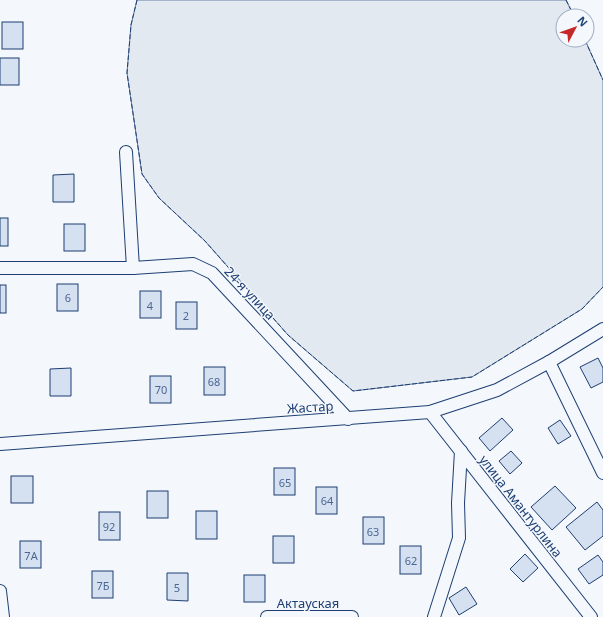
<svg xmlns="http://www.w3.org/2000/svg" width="603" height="617" font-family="'Noto Sans',sans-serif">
  <rect width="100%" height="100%" fill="#f4f7fb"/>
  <path fill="#e3e9f0" stroke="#687fa3" d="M137,0H566L574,16H563V40H585L603,80V287L582,309L472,377L353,391L288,335L205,241L159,198L142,174L127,73L131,25Z"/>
  <g fill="#d5e0f0" stroke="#1d3f73">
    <rect x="2" y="22" width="21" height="27"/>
    <rect x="0" y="58" width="19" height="27"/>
    <path d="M74,174V202H53V175Z"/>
    <rect x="0" y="218" width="8" height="28"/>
    <rect x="64" y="224" width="21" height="27"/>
    <rect x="57" y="284" width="21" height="27"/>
    <rect x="0" y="285" width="6" height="28"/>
    <rect x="140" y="291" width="21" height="27"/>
    <rect x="176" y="302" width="21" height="27"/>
    <path d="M598,358L603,368V382L591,388L580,367Z"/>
    <rect x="204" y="367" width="21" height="28"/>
    <path d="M71,368V396H50V369Z"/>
    <rect x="150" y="376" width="21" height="27"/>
    <path d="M502,418L513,430L490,451L479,438Z"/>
    <path d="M560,420L571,436L558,444L548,428Z"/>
    <path d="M511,451L522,463L510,474L499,461Z"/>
    <rect x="274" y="468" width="21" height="27"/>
    <rect x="11" y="476" width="22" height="27"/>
    <path d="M555,486L576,508L552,530L531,507Z"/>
    <rect x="316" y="487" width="21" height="27"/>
    <rect x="147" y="491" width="21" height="27"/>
    <path d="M597,502L603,510V536L585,550L566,527Z"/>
    <rect x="196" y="511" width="21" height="28"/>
    <rect x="99" y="512" width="21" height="28"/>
    <rect x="363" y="517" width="21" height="27"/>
    <rect x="273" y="536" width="21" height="27"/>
    <rect x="20" y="541" width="21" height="27"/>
    <rect x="400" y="546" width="21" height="28"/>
    <path d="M525,554L538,568L523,582L510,569Z"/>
    <path d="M598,555L603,562V575L589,584L578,569Z"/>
    <rect x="92" y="571" width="21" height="27"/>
    <path d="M167,573H188V601L167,600Z"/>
    <rect x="244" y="575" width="21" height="27"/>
    <path d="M466,587L477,604L459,615L449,598Z"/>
  </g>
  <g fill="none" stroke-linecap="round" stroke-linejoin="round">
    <g stroke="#1d3f73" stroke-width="14">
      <g id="minor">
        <path d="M126,152L133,268"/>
        <path d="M0,268H133L193,264L212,273L348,419"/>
        <path d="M549,362L603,473"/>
        <path d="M430,412L591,617"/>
        <path d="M0,444L430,412L497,390L549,362L603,329"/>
        <path d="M0,591L3,617"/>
        <path d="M267,617H352"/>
        <path d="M434,617L459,538L458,503L461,451"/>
      </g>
    </g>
    <use href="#minor" stroke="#f4f7fb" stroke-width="12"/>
    <g stroke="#1d3f73" stroke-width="1" stroke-dasharray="5 2" stroke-linecap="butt">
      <path d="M137,0L131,25L127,73L142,174L159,198L205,241L288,335L353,391L472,377L582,309L603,287"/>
      <path d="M566,0L574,16"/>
      <path d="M585,40L603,80"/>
    </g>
  </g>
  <g text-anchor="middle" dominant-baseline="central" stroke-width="3" stroke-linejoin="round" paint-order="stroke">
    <g font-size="11" fill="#4b6792">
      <text x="68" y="297">6</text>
      <text x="150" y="305">4</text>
      <text x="186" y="315">2</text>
      <text x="214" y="381">68</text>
      <text x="161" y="389">70</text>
      <text x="285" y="482">65</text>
      <text x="327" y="500">64</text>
      <text x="109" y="526">92</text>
      <text x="373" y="531">63</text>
      <text x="31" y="555">7А</text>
      <text x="411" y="560">62</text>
      <text x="103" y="585">7Б</text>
      <text x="177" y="587">5</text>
    </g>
    <g font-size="13" fill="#1d3f73" stroke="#f4f7fb">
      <text transform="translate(250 293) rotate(47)">24-я улица</text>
      <text transform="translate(310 407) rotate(-4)">Жастар</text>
      <text transform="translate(521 506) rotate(52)">улица Амантурлина</text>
      <text x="308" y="603">Актауская</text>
    </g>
  </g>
  <g transform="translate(575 28) rotate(49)"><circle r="19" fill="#f4f7fb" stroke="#9eadc5"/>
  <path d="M0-3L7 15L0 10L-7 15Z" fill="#c62828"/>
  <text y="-6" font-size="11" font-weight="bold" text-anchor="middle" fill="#1d3f73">N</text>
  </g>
</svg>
